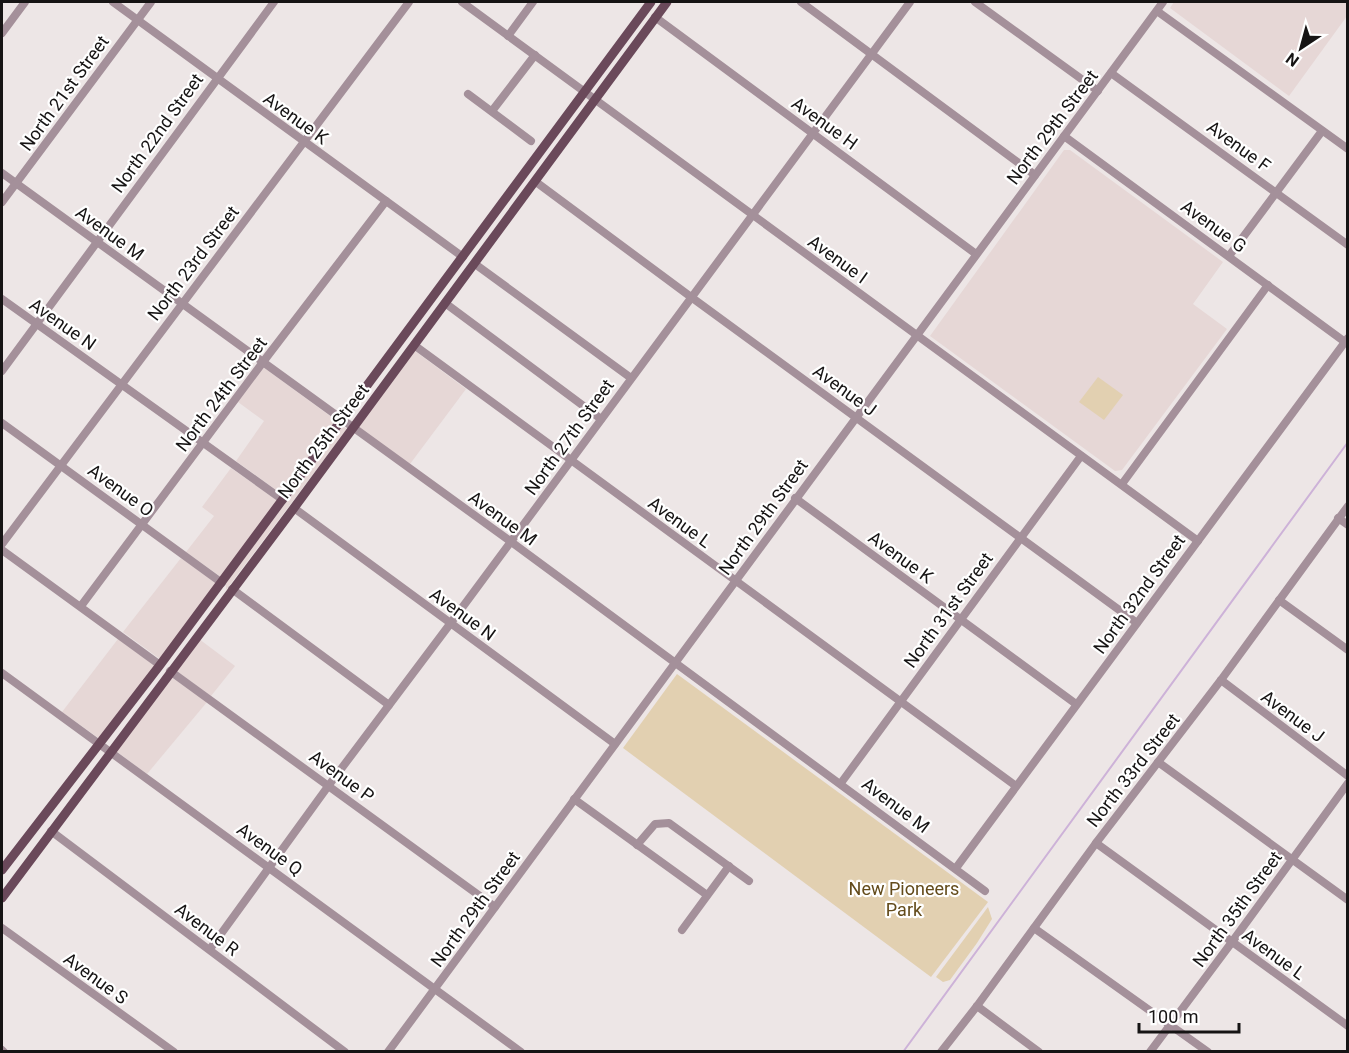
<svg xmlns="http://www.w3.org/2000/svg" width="1349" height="1053" font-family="Roboto,sans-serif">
  <rect width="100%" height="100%" fill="#ede6e6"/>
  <g fill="#e6d7d6">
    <path d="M1174,2H1347V16L1289,96L1170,8Z"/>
    <path d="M1064,150H1070L1223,262L1193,304L1227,329L1122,470L1115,471L930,336Z"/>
    <path d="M415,351L466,389L410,464L358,427Z"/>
    <path d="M263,367L337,421L283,495L236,461L264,421L238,402Z"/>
    <path d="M343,426L347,429L226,590V583Z"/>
    <path d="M231,468L278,501L221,577L186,552L214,516L202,507Z"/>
    <path d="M181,558L217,584L160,659L123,632Z"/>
    <path d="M118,639L155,666L100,739L62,712Z"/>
    <path d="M199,639L235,666L211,696L175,670Z"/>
    <path d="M170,676L207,702L147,774L116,751Z"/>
  </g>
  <g fill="#e2d0b1">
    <path d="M1098,377L1123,395L1104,420L1079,402Z"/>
    <path d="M677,674L988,902L931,977L623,748Z"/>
    <path d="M988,907L992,919L977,943L950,980L943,982L936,977Z"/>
  </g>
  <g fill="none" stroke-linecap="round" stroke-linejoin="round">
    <path stroke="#cdb2d8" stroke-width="2" d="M903,1052L1348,442"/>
    <g stroke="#a4909a" stroke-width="8">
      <path d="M113,2L463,257"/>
      <path d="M462,2L1198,541"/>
      <path d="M801,2L1035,175"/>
      <path d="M975,2L1098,91"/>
      <path d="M1157,11L1348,149"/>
      <path d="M655,17L976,254"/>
      <path d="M2,33L25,2"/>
      <path d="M508,36L533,2"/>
      <path d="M1111,73L1348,245"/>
      <path d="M468,94L531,141"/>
      <path d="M492,111L535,55"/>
      <path d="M1064,136L1345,342"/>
      <path d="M2,173L510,541L985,891"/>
      <path d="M536,182L691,297L1137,623"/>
      <path d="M2,202L151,2"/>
      <path d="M1229,256L1322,131"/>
      <path d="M475,264L631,378"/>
      <path d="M2,299L283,500"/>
      <path d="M445,303L601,419"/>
      <path d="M414,345L1016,786"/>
      <path d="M2,371L274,2"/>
      <path d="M2,423L222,583"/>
      <path d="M1122,484L1268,285"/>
      <path d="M795,498L1076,704"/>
      <path d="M294,508L615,744"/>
      <path d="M1338,518L1348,525"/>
      <path d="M2,544L409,2"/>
      <path d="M2,550L160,665"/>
      <path d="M232,589L389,705"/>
      <path d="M1279,600L1348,650"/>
      <path d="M81,606L263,362L386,201"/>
      <path d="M170,671L495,907"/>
      <path d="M2,673L521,1052"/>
      <path d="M1221,680L1348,776"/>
      <path d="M1158,762L1348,900"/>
      <path d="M841,783L1081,456"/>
      <path d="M574,799L707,895"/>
      <path d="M51,831L345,1052"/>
      <path d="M1096,843L1348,1026"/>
      <path d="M637,845L655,824L669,823L749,881"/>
      <path d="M956,868L1348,338"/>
      <path d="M2,928L174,1052"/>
      <path d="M1034,928L1208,1052"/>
      <path d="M682,930L729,866"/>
      <path d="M210,949L329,785L450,624L910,2"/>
      <path d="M977,1006L1039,1052"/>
      <path d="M2,1050L4,1052"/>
      <path d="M388,1052L1163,2"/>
      <path d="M941,1052L977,1006L1096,843L1221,680L1348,506"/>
      <path d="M1150,1052L1232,942L1348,783"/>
    </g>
    <g stroke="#6a495a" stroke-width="9">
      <path d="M2,870L160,665L651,2"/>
      <path d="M2,898L294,508L667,2"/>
    </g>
  </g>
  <g text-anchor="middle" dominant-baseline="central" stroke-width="4.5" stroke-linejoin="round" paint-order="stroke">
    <g font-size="18" fill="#161414" stroke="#fff">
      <text transform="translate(64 93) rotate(-54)">North 21st Street</text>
      <text transform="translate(296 118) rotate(36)">Avenue K</text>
      <text transform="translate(825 123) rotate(36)">Avenue H</text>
      <text transform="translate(1052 127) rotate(-53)">North 29th Street</text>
      <text transform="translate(157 133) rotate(-54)">North 22nd Street</text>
      <text transform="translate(1239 146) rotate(36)">Avenue F</text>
      <text transform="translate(1214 226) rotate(36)">Avenue G</text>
      <text transform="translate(110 233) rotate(36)">Avenue M</text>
      <text transform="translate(838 259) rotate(36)">Avenue I</text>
      <text transform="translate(193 263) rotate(-53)">North 23rd Street</text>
      <text transform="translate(63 324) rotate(35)">Avenue N</text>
      <text transform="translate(845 390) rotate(36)">Avenue J</text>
      <text transform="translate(221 394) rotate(-53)">North 24th Street</text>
      <text transform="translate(569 437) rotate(-54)">North 27th Street</text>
      <text transform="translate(323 441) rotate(-53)">North 25th Street</text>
      <text transform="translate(121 490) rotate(36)">Avenue O</text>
      <text transform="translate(763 517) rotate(-54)">North 29th Street</text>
      <text transform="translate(503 518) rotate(36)">Avenue M</text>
      <text transform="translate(680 522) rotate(36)">Avenue L</text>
      <text transform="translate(901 557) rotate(36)">Avenue K</text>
      <text transform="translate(1139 594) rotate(-54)">North 32nd Street</text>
      <text transform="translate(948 610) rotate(-54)">North 31st Street</text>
      <text transform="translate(463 614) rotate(36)">Avenue N</text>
      <text transform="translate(1293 716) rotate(37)">Avenue J</text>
      <text transform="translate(1133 770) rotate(-52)">North 33rd Street</text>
      <text transform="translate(342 776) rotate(36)">Avenue P</text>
      <text transform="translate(896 805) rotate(37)">Avenue M</text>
      <text transform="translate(270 849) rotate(36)">Avenue Q</text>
      <text transform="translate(475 909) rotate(-54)">North 29th Street</text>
      <text transform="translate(1237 909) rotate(-54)">North 35th Street</text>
      <text transform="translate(207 929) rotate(37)">Avenue R</text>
      <text transform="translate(1274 954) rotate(36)">Avenue L</text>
      <text transform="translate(96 978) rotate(36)">Avenue S</text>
    </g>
    <g font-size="18" fill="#634b1b" stroke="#fff">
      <text x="904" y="888">New Pioneers<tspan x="904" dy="21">Park</tspan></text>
    </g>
  </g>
  <rect width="1349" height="1053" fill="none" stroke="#161414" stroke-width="6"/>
  <g transform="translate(1301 48) rotate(216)" stroke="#ffffff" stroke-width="4.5" paint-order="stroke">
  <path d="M0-4.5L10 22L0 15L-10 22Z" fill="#161414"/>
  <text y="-9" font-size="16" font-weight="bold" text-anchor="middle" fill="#161414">N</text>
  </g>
  <path d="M1139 1023v9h100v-9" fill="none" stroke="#161414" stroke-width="3"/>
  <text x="1148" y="1023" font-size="18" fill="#161414" stroke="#ffffff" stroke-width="4.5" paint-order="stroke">100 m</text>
</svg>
